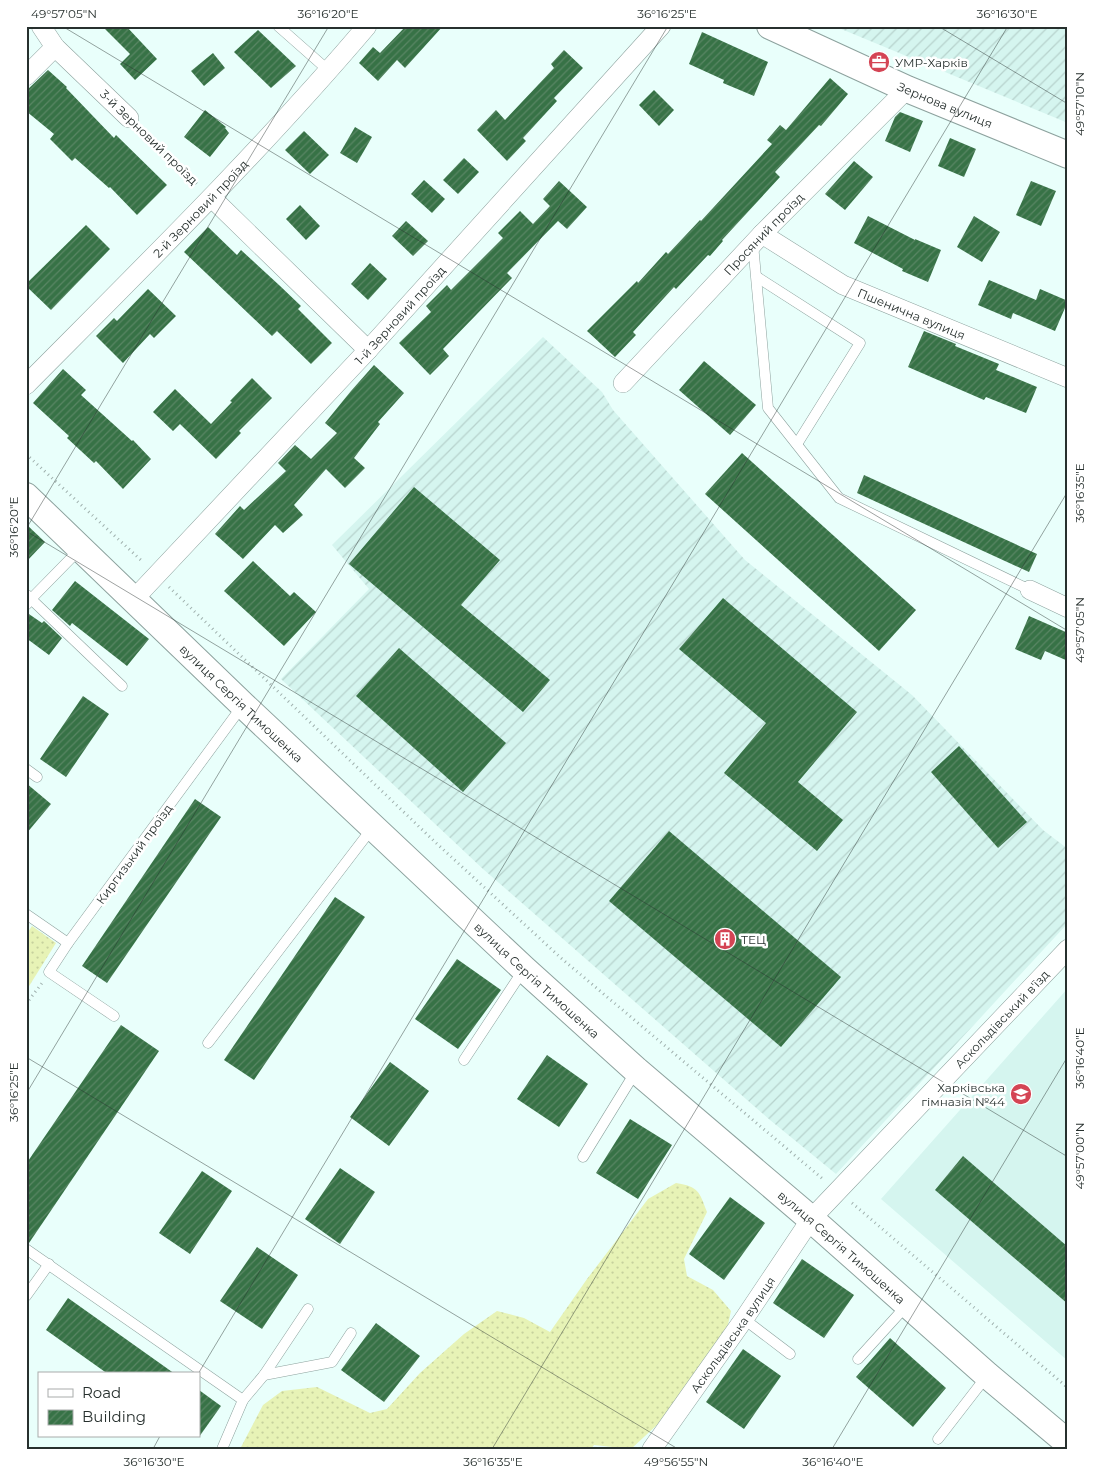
<svg xmlns="http://www.w3.org/2000/svg" width="1094" height="1475" font-family="Montserrat,sans-serif">
  <defs>
    <pattern id="industrial-furrows" width="10" height="10" patternUnits="userSpaceOnUse" patternTransform="scale(1.25)"><rect width="10" height="10" fill="#d5f5ef"/><path d="M-1 1l2-2M0 10L10 0M9 11l2-2" fill="none" stroke="#b7d2cd"/></pattern>
    <pattern id="grass-dots" width="8" height="8" patternUnits="userSpaceOnUse" patternTransform="scale(1.25)"><rect width="8" height="8" fill="#e7f3b6"/><path d="M2 2h.1M6 6h.1" fill="none" stroke="#c6d19d" stroke-width="1.8" stroke-linecap="round"/></pattern>
    <pattern id="building-hatch" width="6" height="6" patternUnits="userSpaceOnUse" patternTransform="scale(1.25)"><rect width="6" height="6" fill="#377246"/><path d="M-1 1l2-2M0 6l6-6M5 7l2-2" fill="none" stroke="#598664"/></pattern>
  </defs>
  <rect width="100%" height="100%" fill="#e9fffb"/>
  <path fill="#d5f5ef" d="M1068,988V1361L881,1199Z"/>
  <g fill="url(#industrial-furrows)">
    <path d="M834,26H1068V123Z"/>
    <path d="M543,337L602,392L613,410L745,560L912,695L1043,830L1068,849V923L836,1174L770,1120L483,869L281,679L369,589L332,545Z"/>
  </g>
  <g fill="url(#grass-dots)">
    <path d="M32,926L56,943L26,991V935Z"/>
    <path d="M676,1183C699,1187 699,1191 707,1212L684,1259L687,1276L713,1290L731,1311L727,1329L658,1424L631,1449L594,1445L591,1449H240L263,1405L282,1391L317,1387L370,1413L387,1409L420,1373L464,1334L497,1311L524,1318L550,1332L587,1279L648,1199Z"/>
  </g>
  <g fill="url(#building-hatch)">
    <path d="M102,26H126L157,59L135,80L120,64L130,54Z"/>
    <path d="M406,26H443L405,68L397,60L378,81L359,63L373,47L380,53Z"/>
    <path d="M258,30L296,66L271,88L234,52Z"/>
    <path d="M702,32L768,62L754,96L723,83L724,80L689,64Z"/>
    <path d="M564,50L583,68L554,98L557,101L523,138L526,141L507,161L477,130L496,110L505,120L554,68L551,64Z"/>
    <path d="M213,53L225,68L204,86L191,71Z"/>
    <path d="M48,70L67,87L66,88L114,138L116,135L167,185L137,215L110,187L109,188L75,158L72,161L50,139L54,134L26,111V91Z"/>
    <path d="M830,78L848,94L821,126L819,125L775,172L780,177L722,240L723,241L710,256L708,255L676,289L674,287L633,332L636,335L615,357L587,331L637,281L638,283L666,252L668,254L700,220L701,221L772,144L767,140L780,125L786,130Z"/>
    <path d="M654,90L674,110L659,126L639,105Z"/>
    <path d="M205,110L226,127L225,128L229,133L210,157L184,137Z"/>
    <path d="M900,112L923,121L910,152L885,141L895,117Z"/>
    <path d="M355,127L372,137L357,163L340,153Z"/>
    <path d="M304,131L329,155L310,174L285,150Z"/>
    <path d="M950,138L976,149L964,177L938,166Z"/>
    <path d="M464,158L479,172L458,194L443,180Z"/>
    <path d="M854,161L873,177L845,210L825,194Z"/>
    <path d="M424,180L445,199L432,213L411,194Z"/>
    <path d="M559,181L587,207L567,229L558,221L507,273L512,278L443,349L449,356L430,375L399,343L431,312L426,306L447,285L451,290L503,238L498,233L520,211L533,224L550,206L543,199Z"/>
    <path d="M1031,181L1056,191L1041,226L1016,215Z"/>
    <path d="M300,205L320,226L306,240L286,219Z"/>
    <path d="M868,216L915,240V239L941,250L928,282L902,271L903,269L854,243Z"/>
    <path d="M974,216L1000,232L982,262L957,247Z"/>
    <path d="M406,221L428,241L413,256L392,236Z"/>
    <path d="M86,225L110,249L51,310L26,286V284Z"/>
    <path d="M208,227L237,255L241,250L279,285L301,306L298,309L332,343L311,364L277,331L272,336L184,252Z"/>
    <path d="M370,263L387,279L368,300L351,284Z"/>
    <path d="M989,280L1036,300L1040,289L1068,301L1055,331L1013,313L1011,319L978,305Z"/>
    <path d="M148,289L176,316L154,338L150,334L123,363L96,336L114,318L117,321Z"/>
    <path d="M924,331L956,344L955,346L999,364L996,370L1037,387L1026,413L986,397L984,400L908,367Z"/>
    <path d="M704,361L756,405L730,435L679,390Z"/>
    <path d="M374,365L404,393L378,422L380,424L354,458L365,468L345,488L326,469L294,505L303,515L283,533L275,525L243,559L215,534L240,506L244,510L286,471L278,463L295,445L311,459L337,433L325,423L351,391Z"/>
    <path d="M63,369L86,390L81,395L132,441L133,440L151,459L123,489L96,461L94,463L67,438L69,436L33,403Z"/>
    <path d="M252,378L272,398L239,431L241,433L216,459L180,424L173,431L153,412L175,389L211,424L232,402L230,401Z"/>
    <path d="M742,453L916,610L879,651L705,494Z"/>
    <path d="M864,475L1037,554L1029,572L857,493Z"/>
    <path d="M414,487L500,560L461,605L550,680L523,712L349,564Z"/>
    <path d="M26,524L45,542L26,562Z"/>
    <path d="M253,561L290,596L294,592L316,612L284,646L224,591Z"/>
    <path d="M75,581L149,639L127,666L72,623L70,626L52,610Z"/>
    <path d="M723,598L857,712L798,782L843,820L817,851L724,773L766,723L679,649Z"/>
    <path d="M26,612L42,623L44,621L62,638L49,655L26,638Z"/>
    <path d="M1029,616L1068,633V661L1045,651L1041,660L1015,649Z"/>
    <path d="M399,648L506,743L463,792L356,696Z"/>
    <path d="M83,696L109,714L66,777L40,759Z"/>
    <path d="M959,746L1027,822L998,848L931,772Z"/>
    <path d="M26,783L51,804L26,834Z"/>
    <path d="M195,799L221,817L107,983L82,966Z"/>
    <path d="M669,831L841,977L781,1047L609,901Z"/>
    <path d="M335,897L365,917L254,1080L224,1060Z"/>
    <path d="M457,959L501,990L458,1049L415,1019Z"/>
    <path d="M121,1025L159,1051L29,1243L26,1242V1164Z"/>
    <path d="M547,1055L588,1084L559,1127L517,1099Z"/>
    <path d="M390,1062L429,1091L389,1146L350,1117Z"/>
    <path d="M630,1119L672,1145L638,1199L596,1173Z"/>
    <path d="M963,1156L1068,1247V1304L935,1190Z"/>
    <path d="M340,1168L375,1192L340,1244L305,1219Z"/>
    <path d="M202,1171L232,1191L190,1254L159,1233Z"/>
    <path d="M730,1197L765,1223L724,1280L689,1254Z"/>
    <path d="M257,1247L298,1275L262,1329L220,1301Z"/>
    <path d="M802,1259L854,1295L824,1338L773,1303Z"/>
    <path d="M68,1298L175,1374H108L46,1330Z"/>
    <path d="M376,1323L420,1356L384,1402L341,1370Z"/>
    <path d="M890,1338L946,1388L913,1427L856,1377Z"/>
    <path d="M743,1349L781,1376L744,1429L706,1402Z"/>
    <path d="M199,1390L221,1406L199,1437Z"/>
  </g>
  <g fill="none" stroke-linecap="round" stroke-linejoin="round">
    <g stroke="#8da29e" stroke-width="11">
      <g id="lane">
        <path d="M278,26L329,71"/>
        <path d="M753,244L768,408L839,498L1030,590"/>
        <path d="M757,277L860,343L797,444"/>
        <path d="M27,595L31,599L80,549"/>
        <path d="M26,605L31,599L122,686"/>
        <path d="M26,769L37,777"/>
        <path d="M26,914L68,943"/>
        <path d="M114,1016L49,972L68,943L243,705"/>
        <path d="M208,1043L373,827"/>
        <path d="M464,1060L524,969"/>
        <path d="M583,1157L636,1071"/>
        <path d="M26,1249L243,1400L264,1375L308,1309"/>
        <path d="M26,1296L49,1264"/>
        <path d="M744,1319L790,1354"/>
        <path d="M858,1359L907,1305"/>
        <path d="M264,1375L332,1362L351,1333"/>
        <path d="M938,1439L986,1377"/>
        <path d="M222,1449L243,1400"/>
      </g>
    </g>
    <g stroke="#8da29e" stroke-width="20">
      <g id="street">
        <path d="M41,26L55,47L129,118"/>
        <path d="M26,76L55,47"/>
        <path d="M212,198L368,350"/>
        <path id="s1" d="M762,234L843,285L1068,378"/>
        <path id="s2" d="M623,383L762,234L907,89"/>
        <path id="s3" d="M26,385C142,268 260,152 367,26"/>
        <path d="M1030,590L1068,608"/>
        <path id="s4" d="M134,599L368,350L661,26"/>
        <path id="s5" d="M652,1449L744,1319L811,1219L1068,949"/>
      </g>
    </g>
    <g stroke="#8da29e" stroke-width="28">
      <g id="secondary">
        <path id="s6" d="M770,26L907,89L1068,155"/>
        <path id="s7" d="M26,496L243,705L524,969L636,1070L811,1219L987,1375L1068,1443"/>
      </g>
    </g>
    <g stroke="#a0b1ae" stroke-width="3" stroke-dasharray="1 4" stroke-linecap="butt">
      <path d="M142,131L199,186"/>
      <path d="M26,454L143,562"/>
      <path d="M169,587L434,841L561,958L824,1180"/>
      <path d="M26,1004L42,983"/>
      <path d="M852,1203L1068,1388"/>
    </g>
    <use href="#lane" stroke="#fff" stroke-width="10"/>
    <use href="#street" stroke="#fff" stroke-width="19"/>
    <use href="#secondary" stroke="#fff" stroke-width="26"/>
  </g>
  <path fill="none" stroke="#27302e" stroke-width="1" stroke-opacity="0.45" d="M62,26L1068,631M938,26L1068,104M26,529L329,26M26,531L1068,1157M26,1057L678,1449M26,1094L668,26M198,1374L1008,26M153,1449L160,1436M492,1449L1068,491M832,1449L1068,1056"/>
  <defs>
    <g id="office-disc" transform="scale(1.125)"><circle r="9.5" fill="#d44454" stroke="#fff"/><path d="M-6-3h4V-5.5h4V-3h4V5H-6ZM-1-4.5V-3h2v-1.5ZM-6 0V1H6V0Z" fill="#fff"/></g>
    <g id="building-disc" transform="scale(1.125)"><circle r="9.5" fill="#d44454" stroke="#fff"/><path d="M-4-6H4V6H1V3H-1V6H-4ZM-2.5-4.3h1.7v1.8h-1.7ZM.8-4.3h1.7v1.8H.8ZM-2.5-1h1.7V.8h-1.7ZM.8-1h1.7V.8H.8Z" fill="#fff"/></g>
    <g id="school-disc" transform="scale(1.125)"><circle r="9.5" fill="#d44454" stroke="#fff"/><path d="M0-5L7-2L0 1L-7-2ZM-4 1L0 2.5L4 1V4Q0 6-4 4Z" fill="#fff"/></g>
  </defs>
  <g fill-rule="evenodd">
    <use href="#office-disc" x="879" y="62"/>
    <use href="#building-disc" x="725" y="939"/>
    <use href="#school-disc" x="1021" y="1094"/>
  </g>
  <g text-anchor="middle" dominant-baseline="central" stroke-width="5" stroke-linejoin="round" paint-order="stroke">
    <g font-size="12" fill="#27302e" stroke="#fff" text-anchor="start">
      <text x="895" y="62">УМР-Харків</text>
      <text x="741" y="939">ТЕЦ</text>
      <text x="1005" y="1087" text-anchor="end">Харківська<tspan x="1005" dy="14">гімназія №44</tspan></text>
    </g>
    <g font-size="12" fill="#27302e" stroke="#fff">
      <text stroke="none"><textPath href="#s6" startOffset="192">Зернова вулиця</textPath></text>
      <text transform="translate(149 137) rotate(44)">3-й Зерновий проїзд</text>
      <text stroke="none"><textPath href="#s3" startOffset="248">2-й Зерновий проїзд</textPath></text>
      <text stroke="none"><textPath href="#s2" startOffset="205">Просяний проїзд</textPath></text>
      <text stroke="none"><textPath href="#s1" startOffset="170">Пшенична вулиця</textPath></text>
      <text stroke="none"><textPath href="#s4" startOffset="389">1-й Зерновий проїзд</textPath></text>
      <text stroke="none"><textPath href="#s7" startOffset="299">вулиця Сергія Тимошенка</textPath></text>
      <text transform="translate(134 854) rotate(-54)">Киргизький проїзд</text>
      <text stroke="none"><textPath href="#s7" startOffset="704">вулиця Сергія Тимошенка</textPath></text>
      <text stroke="none"><textPath href="#s5" startOffset="556">Аскольдівський в'їзд</textPath></text>
      <text stroke="none"><textPath href="#s7" startOffset="1109">вулиця Сергія Тимошенка</textPath></text>
      <text stroke="none"><textPath href="#s5" startOffset="140">Аскольдівська вулиця</textPath></text>
    </g>
  </g>
  <rect width="1094" height="1475" fill="none" stroke="#ffffff" stroke-width="55"/>
  <rect x="38" y="1372" width="162" height="65" fill="#ffffff" stroke="#a9acab"/>
  <rect x="48" y="1389" width="25" height="8" fill="#ffffff" stroke="#a9acab"/>
  <text x="82" y="1398" font-size="15" fill="#27302e">Road</text>
  <rect x="48" y="1410" width="25" height="15" fill="url(#building-hatch)" stroke="#a9acab"/>
  <text x="82" y="1422" font-size="15" fill="#27302e">Building</text>
  <rect x="28" y="28" width="1038" height="1420" fill="none" stroke="#27302e" stroke-width="2"/>
  <g font-size="12" text-anchor="middle" fill="#27302e">
    <text x="64" y="18">49°57'05"N</text>
    <text x="328" y="18">36°16'20"E</text>
    <text x="667" y="18">36°16'25"E</text>
    <text x="1007" y="18">36°16'30"E</text>
    <text transform="translate(1080 104) rotate(-90)" y="4">49°57'10"N</text>
    <text transform="translate(1080 493) rotate(-90)" y="4">36°16'35"E</text>
    <text transform="translate(14 527) rotate(-90)" y="4">36°16'20"E</text>
    <text transform="translate(1080 630) rotate(-90)" y="4">49°57'05"N</text>
    <text transform="translate(1080 1058) rotate(-90)" y="4">36°16'40"E</text>
    <text transform="translate(14 1092) rotate(-90)" y="4">36°16'25"E</text>
    <text transform="translate(1080 1156) rotate(-90)" y="4">49°57'00"N</text>
    <text x="154" y="1466">36°16'30"E</text>
    <text x="493" y="1466">36°16'35"E</text>
    <text x="676" y="1466">49°56'55"N</text>
    <text x="833" y="1466">36°16'40"E</text>
  </g>
</svg>
